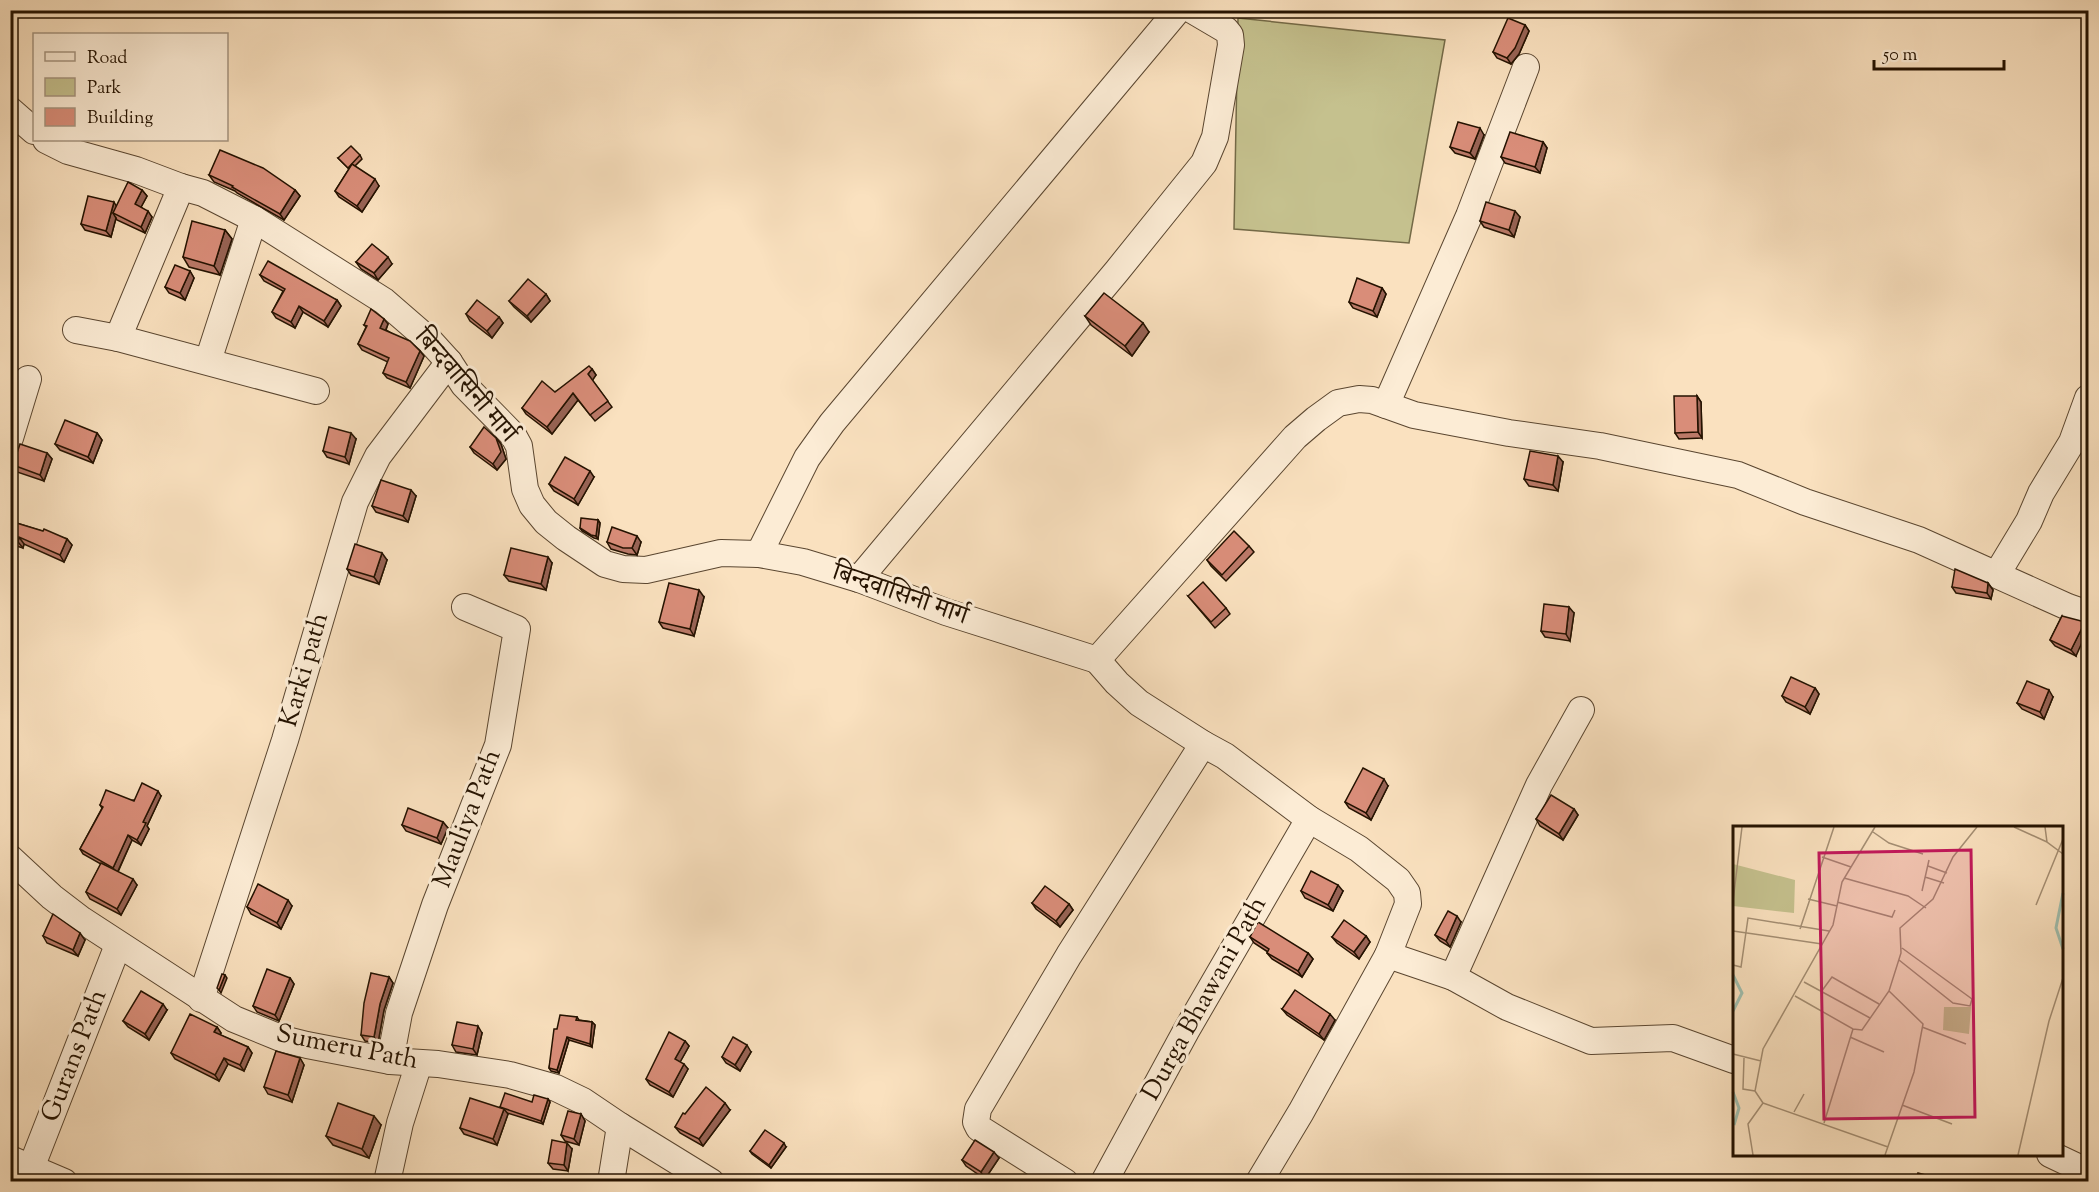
<svg xmlns="http://www.w3.org/2000/svg" width="2099" height="1192" font-family="'Sorts Mill Goudy','Noto Serif Devanagari',serif">
  <rect width="100%" height="100%" fill="#fae1bf"/>
  <filter id="stains"><feTurbulence type="fractalNoise" baseFrequency=".00333" numOctaves="4"/><feColorMatrix values="0 0 0 0 .2 0 0 0 0 .09 0 0 0 0 .02 0 0 0 .5 -.17"/></filter>
  <radialGradient id="worn" r=".72"><stop offset=".6" stop-color="#630" stop-opacity="0"/><stop offset="1" stop-color="#630" stop-opacity=".3"/></radialGradient>
  <path fill="#c5c18e" stroke="#746a47" stroke-width="1.5" d="M1238,18L1445,40L1409,243L1234,229Z"/>
  <g fill="none" stroke-linecap="round" stroke-linejoin="round">
    <g stroke="#5a4630" stroke-width="28">
      <g id="minor">
        <path d="M10,110L34,131"/>
        <path d="M46,140L68,151L136,170L181,187L203,193L254,219L384,301L429,340L449,362L464,385L513,435L519,446L525,489L532,505L546,522L566,538L605,564L623,569L646,570L721,553L759,554L803,562L859,579L946,612L1097,660"/>
        <path d="M76,330L118,338L316,391"/>
        <path d="M118,338L181,187"/>
        <path d="M208,361L254,219"/>
        <path d="M1386,405L1469,216L1526,67"/>
        <path d="M10,438L28,379"/>
        <path d="M759,554L807,458L832,423L1178,10"/>
        <path d="M1997,574L2029,521L2041,493L2072,442L2088,398"/>
        <path d="M859,579L1117,271L1204,163L1215,137L1231,45L1230,35L1226,30L1192,10"/>
        <path d="M1097,660L1295,437L1316,419L1338,403L1359,399L1372,400L1414,415L1509,433L1600,446L1738,475L1805,502L1919,540L2068,607L2088,614"/>
        <path d="M1097,660L1117,683L1139,703L1203,744L1225,756L1309,819L1359,849L1398,880L1407,893L1408,904L1388,955L1301,1112L1259,1182"/>
        <path d="M10,858L52,897L82,920L234,1019L283,1039L307,1045L390,1061L438,1064L510,1075L556,1088L583,1101L620,1126L711,1182"/>
        <path d="M1388,955L1453,977L1507,1007L1591,1041L1673,1038L1734,1060"/>
        <path d="M1453,977L1539,785L1581,710"/>
        <path d="M201,999L285,740L355,502L378,456L449,362"/>
        <path d="M390,1061L399,1013L435,905L498,745L517,629L465,607"/>
        <path d="M2050,1154L2088,1172"/>
        <path d="M10,1159L64,1182"/>
        <path d="M31,1168L118,945"/>
        <path d="M387,1182L400,1123L419,1063"/>
        <path d="M611,1182L620,1126"/>
        <path d="M1065,1182L979,1128L976,1122L978,1109L1069,955L1203,744"/>
        <path d="M1104,1182L1186,1031L1309,819"/>
      </g>
    </g>
    <use href="#minor" stroke="#fcecd5" stroke-width="26"/>
  </g>
  <g fill="#bb7968" stroke="#241200" stroke-width="1.5">
    <path d="M1525,25L1529,31L1519,54L1511,64L1497,58L1493,52Z"/>
    <path d="M1484,135L1475,159L1455,153L1450,147Z"/>
    <path d="M1543,142L1547,148L1540,173L1505,163L1501,157Z"/>
    <path d="M360,155L362,159L355,166L379,186L362,212L339,197L335,191L349,169L338,158Z"/>
    <path d="M209,175L295,190L300,196L284,220L237,193L235,191L214,182Z"/>
    <path d="M142,190L147,196L141,207L152,217L145,233L117,220L116,218L111,237L85,230L81,224L116,206Z"/>
    <path d="M1520,217L1514,237L1484,227L1480,221Z"/>
    <path d="M225,230L232,239L220,275L189,267L183,257Z"/>
    <path d="M356,262L392,264L378,280L361,269Z"/>
    <path d="M190,271L194,278L185,300L169,293L165,287Z"/>
    <path d="M260,275L337,300L341,306L328,327L303,312L295,328L276,318L272,312L283,291L264,281Z"/>
    <path d="M1382,288L1386,294L1377,317L1353,308L1349,302Z"/>
    <path d="M546,294L550,301L531,322L514,307L509,301Z"/>
    <path d="M466,314L499,317L503,323L492,338L470,321Z"/>
    <path d="M1085,316L1149,332L1132,356L1091,325Z"/>
    <path d="M388,324L386,330L420,351L424,356L410,388L387,378L383,373L388,362L362,350L358,344L366,327L364,325Z"/>
    <path d="M592,369L596,375L592,380L612,407L595,421L578,400L552,434L526,414L522,408L555,392Z"/>
    <path d="M1697,396L1701,402L1702,438L1679,439L1675,433Z"/>
    <path d="M97,433L102,440L93,463L60,450L55,444Z"/>
    <path d="M496,438L501,444L506,459L497,470L474,453L470,447Z"/>
    <path d="M356,439L349,464L327,457L323,451Z"/>
    <path d="M47,453L52,459L44,481L17,472L13,465Z"/>
    <path d="M1563,462L1558,491L1529,486L1524,479Z"/>
    <path d="M594,477L578,505L554,491L549,484Z"/>
    <path d="M416,496L408,522L376,512L372,506Z"/>
    <path d="M598,520L600,523L598,539L594,538L582,531L580,528Z"/>
    <path d="M10,521L67,539L72,545L64,562L24,544L23,548L10,544Z"/>
    <path d="M607,542H641L637,555L628,554L611,549Z"/>
    <path d="M1249,546L1254,552L1226,581L1211,566L1207,560Z"/>
    <path d="M387,560L379,584L351,575L347,569Z"/>
    <path d="M552,563L546,590L509,581L504,575Z"/>
    <path d="M1988,583L1993,590L1991,599L1956,593L1952,587Z"/>
    <path d="M1188,596L1226,608L1230,614L1215,628Z"/>
    <path d="M704,597L694,636L663,628L659,622Z"/>
    <path d="M1574,613L1570,641L1545,637L1541,631Z"/>
    <path d="M2062,616L2076,656L2055,646L2050,640Z"/>
    <path d="M1815,688L1819,694L1810,714L1786,702L1782,696Z"/>
    <path d="M2053,697L2044,719L2022,709L2017,703Z"/>
    <path d="M1388,786L1371,820L1349,808L1345,802Z"/>
    <path d="M161,796L147,826L149,829L141,845L132,840L118,872L137,885L121,915L90,899L86,892L101,864L83,854L80,849L102,808L100,805Z"/>
    <path d="M1574,809L1578,815L1563,840L1540,826L1536,819Z"/>
    <path d="M443,822L448,828L441,844L406,831L402,825Z"/>
    <path d="M1301,891H1343L1333,911L1305,898Z"/>
    <path d="M1032,903L1069,904L1073,910L1060,927L1036,909Z"/>
    <path d="M292,906L281,929L251,914L247,907Z"/>
    <path d="M1461,922L1450,947L1440,941L1435,935Z"/>
    <path d="M43,936L85,940L78,956L47,943Z"/>
    <path d="M1366,936L1370,942L1359,959L1337,943L1332,937Z"/>
    <path d="M1250,937L1308,953L1313,959L1302,977L1272,959L1267,953L1268,952L1254,943Z"/>
    <path d="M389,977L393,983L384,1010L378,1043L365,1041L361,1035Z"/>
    <path d="M290,978L294,984L279,1021L257,1012L253,1006Z"/>
    <path d="M1282,1009L1335,1020L1324,1040L1287,1015Z"/>
    <path d="M167,1010L149,1040L128,1027L123,1021Z"/>
    <path d="M577,1017L579,1020L592,1022L595,1025L592,1047L569,1040L559,1073L551,1071L549,1068L557,1029Z"/>
    <path d="M217,1027L221,1033L220,1035L248,1047L252,1053L244,1071L228,1064L219,1081L175,1059L171,1053Z"/>
    <path d="M482,1033L477,1055L456,1052L452,1045Z"/>
    <path d="M685,1041L689,1046L680,1062L688,1069L673,1097L650,1085L646,1079Z"/>
    <path d="M751,1052L740,1071L726,1063L722,1057Z"/>
    <path d="M300,1058L304,1065L292,1102L268,1094L264,1087Z"/>
    <path d="M548,1099L550,1102L543,1124L507,1113L508,1114L497,1145L464,1134L460,1128L500,1107L532,1102Z"/>
    <path d="M730,1110L703,1146L680,1133L675,1127L685,1114Z"/>
    <path d="M581,1114L585,1121L579,1145L565,1141L561,1135Z"/>
    <path d="M381,1125L369,1158L333,1145L326,1136Z"/>
    <path d="M786,1147L771,1168L752,1154L750,1151Z"/>
    <path d="M572,1149L568,1171L553,1169L548,1163Z"/>
    <path d="M999,1158L985,1179L966,1166L962,1160Z"/>
  </g>
  <g fill="#986355" stroke="#241200" stroke-width="1.5">
    <path d="M1525,25L1529,31L1519,54L1511,64L1507,58Z"/>
    <path d="M1480,128L1484,135L1475,159L1470,153Z"/>
    <path d="M1543,142L1547,148L1540,173L1535,167Z"/>
    <path d="M375,179L379,186L362,212L357,206Z"/>
    <path d="M142,190L147,196L139,211L135,204Z"/>
    <path d="M295,190L300,196L284,220L280,214Z"/>
    <path d="M114,202L118,209L113,213L116,218L111,237L106,231Z"/>
    <path d="M148,211L152,217L145,233L141,227Z"/>
    <path d="M1515,211L1520,217L1514,237L1509,230Z"/>
    <path d="M225,230L232,239L220,275L214,266Z"/>
    <path d="M388,257L392,264L378,280L374,273Z"/>
    <path d="M190,271L194,278L185,300L180,293Z"/>
    <path d="M1382,288L1386,294L1377,317L1373,311Z"/>
    <path d="M546,294L550,301L531,322L527,316Z"/>
    <path d="M337,300L341,306L328,327L324,321Z"/>
    <path d="M299,306L303,312L295,328L291,322Z"/>
    <path d="M499,317L503,323L492,338L487,331Z"/>
    <path d="M384,319L388,324L384,334L380,328Z"/>
    <path d="M1143,323L1149,332L1132,356L1125,346Z"/>
    <path d="M420,351L424,356L410,388L406,382Z"/>
    <path d="M592,369L596,375L592,381L588,374Z"/>
    <path d="M573,393L578,400L552,434L547,427Z"/>
    <path d="M1697,396L1701,402L1702,438L1698,432Z"/>
    <path d="M97,433L102,440L93,463L88,457Z"/>
    <path d="M351,433L356,439L349,464L345,457Z"/>
    <path d="M496,438L501,444L506,459L497,470L493,464Z"/>
    <path d="M47,453L52,459L44,481L40,475Z"/>
    <path d="M1558,456L1563,462L1558,491L1553,485Z"/>
    <path d="M590,471L594,477L578,505L574,499Z"/>
    <path d="M411,490L416,496L408,522L403,516Z"/>
    <path d="M598,520L600,523L598,539L596,536Z"/>
    <path d="M637,536L641,542L637,555L632,548Z"/>
    <path d="M19,537L24,544L23,548L18,542Z"/>
    <path d="M67,539L72,545L64,562L60,555Z"/>
    <path d="M382,553L387,560L379,584L374,577Z"/>
    <path d="M548,557L552,563L546,590L541,584Z"/>
    <path d="M1988,583L1993,590L1991,599L1987,593Z"/>
    <path d="M699,590L704,597L694,636L690,629Z"/>
    <path d="M1569,607L1574,613L1570,641L1566,634Z"/>
    <path d="M2085,622L2088,629L2076,656L2071,650Z"/>
    <path d="M1815,688L1819,694L1810,714L1805,707Z"/>
    <path d="M2049,690L2053,697L2044,719L2040,712Z"/>
    <path d="M1384,779L1388,786L1371,820L1366,813Z"/>
    <path d="M158,791L161,796L147,826L149,829L141,845L137,840L143,822Z"/>
    <path d="M1574,809L1578,815L1563,840L1559,834Z"/>
    <path d="M443,822L448,828L441,844L437,838Z"/>
    <path d="M128,835L132,840L117,873L113,868Z"/>
    <path d="M133,879L137,885L121,915L117,909Z"/>
    <path d="M13,880L17,886L10,897V883Z"/>
    <path d="M1338,885L1343,891L1333,911L1328,905Z"/>
    <path d="M288,900L292,906L281,929L277,923Z"/>
    <path d="M1069,904L1073,910L1060,927L1056,921Z"/>
    <path d="M1457,916L1461,922L1450,947L1446,941Z"/>
    <path d="M80,933L85,940L78,956L73,950Z"/>
    <path d="M1366,936L1370,942L1359,959L1354,952Z"/>
    <path d="M1308,953L1313,959L1302,977L1298,971Z"/>
    <path d="M225,975L227,978L221,993L219,990Z"/>
    <path d="M389,977L393,983L384,1010L378,1043L374,1037L380,1004Z"/>
    <path d="M290,978L294,984L279,1021L275,1015Z"/>
    <path d="M163,1004L167,1010L149,1040L145,1034Z"/>
    <path d="M1330,1014L1335,1020L1324,1040L1319,1034Z"/>
    <path d="M592,1022L595,1025L592,1047L590,1044Z"/>
    <path d="M478,1026L482,1033L477,1055L473,1049Z"/>
    <path d="M217,1027L221,1033L218,1038L214,1032Z"/>
    <path d="M567,1037L569,1040L559,1073L557,1070Z"/>
    <path d="M685,1041L689,1046L679,1064L675,1059Z"/>
    <path d="M747,1045L751,1052L740,1071L735,1065Z"/>
    <path d="M248,1047L252,1053L244,1071L240,1065Z"/>
    <path d="M224,1058L228,1064L219,1081L215,1075Z"/>
    <path d="M300,1058L304,1065L292,1102L288,1095Z"/>
    <path d="M684,1064L688,1069L673,1097L669,1092Z"/>
    <path d="M548,1099L550,1102L543,1124L541,1121Z"/>
    <path d="M725,1103L730,1110L703,1146L699,1139Z"/>
    <path d="M504,1109L508,1114L497,1145L493,1139Z"/>
    <path d="M581,1114L585,1121L579,1145L574,1139Z"/>
    <path d="M374,1116L381,1125L369,1158L362,1149Z"/>
    <path d="M567,1143L572,1149L568,1171L564,1165Z"/>
    <path d="M784,1143L786,1147L771,1168L769,1165Z"/>
    <path d="M994,1152L999,1158L985,1179L981,1172Z"/>
  </g>
  <g fill="#d98d79" stroke="#241200" stroke-width="1.5">
    <path d="M1508,18L1525,25L1515,48L1507,58L1493,52Z"/>
    <path d="M1458,122L1480,128L1470,153L1450,147Z"/>
    <path d="M1510,132L1543,142L1535,167L1501,157Z"/>
    <path d="M351,146L360,155L348,168L338,158Z"/>
    <path d="M220,150L263,168L295,190L280,214L232,187L233,186L209,175Z"/>
    <path d="M352,164L375,179L357,206L335,191Z"/>
    <path d="M128,182L142,190L135,204L148,211L141,227L113,213Z"/>
    <path d="M88,196L114,202L106,231L81,224Z"/>
    <path d="M1486,202L1515,211L1509,230L1480,221Z"/>
    <path d="M192,221L225,230L214,266L183,257Z"/>
    <path d="M372,244L388,257L374,273L356,262Z"/>
    <path d="M268,261L337,300L324,321L299,306L291,322L272,312L285,289L260,275Z"/>
    <path d="M175,265L190,271L180,293L165,287Z"/>
    <path d="M1357,278L1382,288L1373,311L1349,302Z"/>
    <path d="M528,279L546,294L527,316L509,301Z"/>
    <path d="M1104,293L1143,323L1125,346L1085,316Z"/>
    <path d="M477,300L499,317L487,331L466,314Z"/>
    <path d="M371,309L384,319L380,328L410,341L420,351L406,382L383,373L389,358L358,344L367,326L364,325Z"/>
    <path d="M589,366L592,369L588,374L608,401L590,415L573,393L547,427L522,408L542,381L555,392Z"/>
    <path d="M1674,396H1697L1698,432L1675,433Z"/>
    <path d="M65,420L97,433L88,457L55,444Z"/>
    <path d="M329,427L351,433L345,457L323,451Z"/>
    <path d="M484,427L496,438L501,452L493,464L470,447Z"/>
    <path d="M20,444L47,453L40,475L13,465Z"/>
    <path d="M1530,451L1558,456L1553,485L1524,479Z"/>
    <path d="M565,457L590,471L574,499L549,484Z"/>
    <path d="M381,480L411,490L403,516L372,506Z"/>
    <path d="M581,518L598,520L596,536L591,535L580,528Z"/>
    <path d="M10,521L43,531L44,529L67,539L60,555L19,537L18,542L10,539Z"/>
    <path d="M612,527L637,536L632,548H623L607,542Z"/>
    <path d="M1234,531L1249,546L1222,575L1207,560Z"/>
    <path d="M355,544L382,553L374,577L347,569Z"/>
    <path d="M511,548L548,557L541,584L504,575Z"/>
    <path d="M1955,569L1988,583L1987,593L1952,587Z"/>
    <path d="M1203,582L1226,608L1211,622L1188,596Z"/>
    <path d="M669,583L699,590L690,629L659,622Z"/>
    <path d="M1544,604L1569,607L1566,634L1541,631Z"/>
    <path d="M2062,616L2085,622L2071,650L2050,640Z"/>
    <path d="M1791,677L1815,688L1805,707L1782,696Z"/>
    <path d="M2027,681L2049,690L2040,712L2017,703Z"/>
    <path d="M1363,768L1384,779L1366,813L1345,802Z"/>
    <path d="M142,783L158,791L143,822L146,823L137,840L128,835L113,868L80,849L103,807L100,805L106,790L134,801Z"/>
    <path d="M1551,795L1574,809L1559,834L1536,819Z"/>
    <path d="M408,808L443,822L437,838L402,825Z"/>
    <path d="M101,863L133,879L117,909L86,892Z"/>
    <path d="M1311,871L1338,885L1328,905L1301,891Z"/>
    <path d="M258,884L288,900L277,923L247,907Z"/>
    <path d="M1045,886L1069,904L1056,921L1032,903Z"/>
    <path d="M1448,911L1457,916L1446,941L1435,935Z"/>
    <path d="M53,914L80,933L73,950L43,936Z"/>
    <path d="M1344,920L1366,936L1354,952L1332,937Z"/>
    <path d="M1258,922L1308,953L1298,971L1267,953L1269,949L1250,937Z"/>
    <path d="M267,969L290,978L275,1015L253,1006Z"/>
    <path d="M371,973L389,977L380,1004L374,1037L361,1035L364,1003Z"/>
    <path d="M222,974L225,975L219,990L217,988Z"/>
    <path d="M1295,990L1330,1014L1319,1034L1282,1009Z"/>
    <path d="M141,991L163,1004L145,1034L123,1021Z"/>
    <path d="M190,1014L217,1027L214,1032L248,1047L240,1065L224,1058L215,1075L171,1053Z"/>
    <path d="M560,1015L577,1017L576,1020L592,1022L590,1044L567,1037L557,1070L549,1068L554,1029H557Z"/>
    <path d="M457,1022L478,1026L473,1049L452,1045Z"/>
    <path d="M669,1032L685,1041L675,1059L684,1064L669,1092L646,1079Z"/>
    <path d="M733,1037L747,1045L735,1065L722,1057Z"/>
    <path d="M276,1051L300,1058L288,1095L264,1087Z"/>
    <path d="M706,1087L725,1103L699,1139L675,1127L683,1113L685,1114Z"/>
    <path d="M505,1093L532,1102L534,1095L548,1099L541,1121L500,1107Z"/>
    <path d="M470,1098L504,1109L493,1139L460,1128Z"/>
    <path d="M338,1103L374,1116L362,1149L326,1136Z"/>
    <path d="M568,1111L581,1114L574,1139L561,1135Z"/>
    <path d="M765,1130L784,1143L769,1165L750,1151Z"/>
    <path d="M552,1140L567,1143L564,1165L548,1163Z"/>
    <path d="M975,1140L994,1152L981,1172L962,1160Z"/>
    <path d="M1918,1173L1941,1179V1182H1915Z"/>
  </g>
  <g text-anchor="middle" dominant-baseline="central" stroke-width="6" stroke-linejoin="round" paint-order="stroke">
    <g font-size="26" fill="#241200" stroke="#fcecd5">
      <text transform="translate(465 386) rotate(49)">बिन्दवासिनी मार्ग</text>
      <text transform="translate(900 595) rotate(19)">बिन्दवासिनी मार्ग</text>
      <text transform="translate(305 670) rotate(-74)">Karki path</text>
      <text transform="translate(468 819) rotate(-69)">Mauliya Path</text>
      <text transform="translate(1205 999) rotate(-61)">Durga Bhawani Path</text>
      <text transform="translate(347 1048) rotate(11)">Sumeru Path</text>
      <text transform="translate(75 1056) rotate(-69)">Gurans Path</text>
    </g>
  </g>
  <g transform="translate(1733 826)">
    <rect width="330" height="330" fill="#fae1bf"/>
    <path d="M0,38L62,54L61,87L0,80ZM211,181H238L236,208L210,204Z" fill="#c5c18e"/>
    <path fill="none" stroke="#9fbeae" stroke-width="3" d="M330,123L323,102L330,67M0,149L9,167L0,185M0,266L6,282L1,299"/>
    <path fill="none" stroke="#a48e73" stroke-width="1.5" d="M281,1L314,16M312,1L314,16L330,28M140,6L156,17L190,28M89,31L118,41M195,40L214,47M192,51L211,57M111,52L175,70L193,82M189,65L196,34M75,73L104,80M0,75L9,1M104,76L159,91L162,84M303,79L330,13M67,103L101,1M0,105L89,118M166,134L220,177L237,180L239,173L169,122M0,139L8,141L15,92L96,105M71,156L137,192M88,166L99,151L146,178M62,170L120,203L129,204L156,165L168,127L167,102L200,73L220,31L244,1M189,201L233,218M117,211L151,226M0,228L28,235M11,232L10,263L22,265M30,277L22,265L30,223L100,99L109,56L142,1M30,277L155,321M169,279L219,298M61,286L71,268M91,297L120,203M20,329L15,298L30,277M152,329L181,246L190,198L156,165M285,329L316,195L330,152"/>
    <path fill="#c2185b" fill-opacity="0.15" stroke="#c2185b" stroke-width="3" d="M238,24L242,291L91,293L86,27Z"/>
    <rect width="330" height="330" fill="none" stroke="#241200" stroke-width="3"/>
  </g>
  <rect width="2099" height="1192" fill="none" stroke="#fae1bf" stroke-width="36"/>
  <rect x="12" y="12" width="2075" height="1168" fill="none" stroke="#241200" stroke-width="3"/>
  <rect x="18" y="18" width="2063" height="1156" fill="none" stroke="#241200" stroke-width="1.5"/>
  <rect x="33" y="33" width="195" height="108" fill="#fcecd5" stroke="#a69580" stroke-width="1.5"/>
  <rect x="45" y="52" width="30" height="9" fill="#fcecd5" stroke="#a69580" stroke-width="1.5"/>
  <text x="87" y="63" font-size="18" fill="#241200">Road</text>
  <rect x="45" y="78" width="30" height="18" fill="#c5c18e" stroke="#a69580" stroke-width="1.5"/>
  <text x="87" y="93" font-size="18" fill="#241200">Park</text>
  <rect x="45" y="108" width="30" height="18" fill="#d98d79" stroke="#a69580" stroke-width="1.5"/>
  <text x="87" y="123" font-size="18" fill="#241200">Building</text>
  <path d="M1874 60v9h130v-9" fill="none" stroke="#241200" stroke-width="3"/>
  <text x="1883" y="60" font-size="18" fill="#241200" stroke="#fcecd5" stroke-width="4.5" paint-order="stroke">50 m</text>
  <rect width="100%" height="100%" filter="url(#stains)"/>
  <rect width="100%" height="100%" fill="url(#worn)"/>
</svg>
